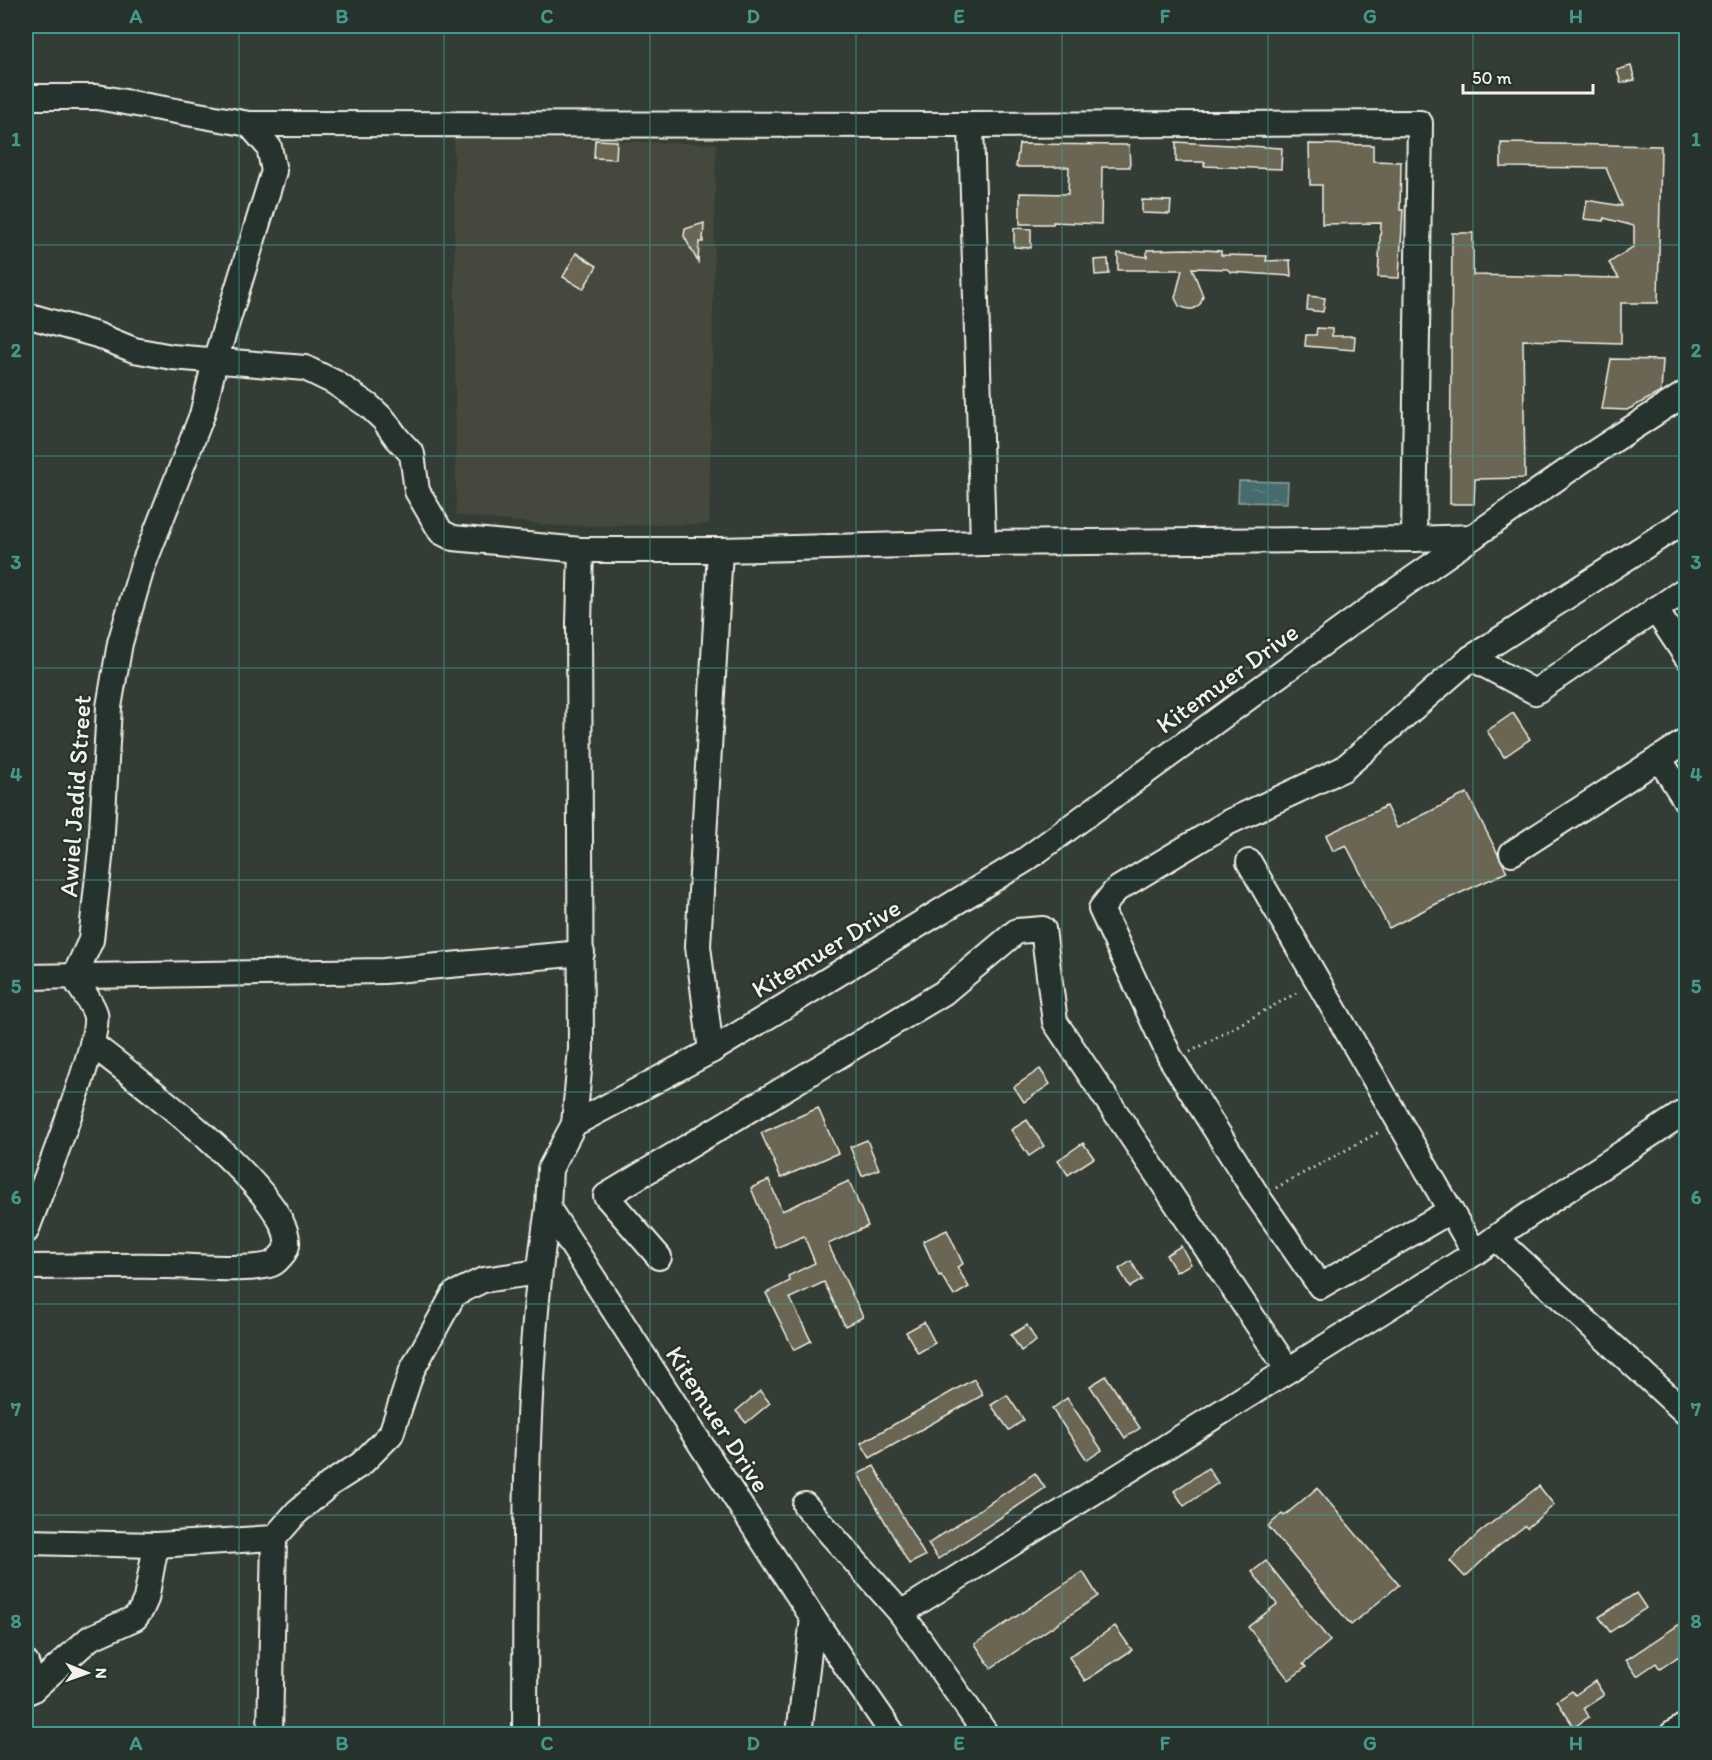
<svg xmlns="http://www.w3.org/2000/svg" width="1712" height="1760" font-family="Itim,sans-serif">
  <defs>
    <pattern id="water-ripples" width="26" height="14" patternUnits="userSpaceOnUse" patternTransform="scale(1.5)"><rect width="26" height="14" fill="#476a6c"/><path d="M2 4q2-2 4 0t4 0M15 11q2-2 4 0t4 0" fill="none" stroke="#628081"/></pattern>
  </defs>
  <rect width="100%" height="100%" fill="#343d35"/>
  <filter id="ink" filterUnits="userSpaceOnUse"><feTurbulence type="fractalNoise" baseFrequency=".0167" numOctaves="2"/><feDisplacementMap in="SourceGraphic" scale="12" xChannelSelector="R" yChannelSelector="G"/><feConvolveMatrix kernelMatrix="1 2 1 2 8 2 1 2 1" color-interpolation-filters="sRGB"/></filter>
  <g filter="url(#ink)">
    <path fill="#44493e" d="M454,137L716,144L709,524L557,526L456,515Z"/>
    <path fill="url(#water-ripples)" stroke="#8ca09e" stroke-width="1.5" d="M1239,481L1288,482L1287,503L1238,502Z"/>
    <g fill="#6a6653" stroke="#f4f1e8" stroke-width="1.5">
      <path d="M1631,66L1635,80L1621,83L1617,70Z"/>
      <path d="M595,140L617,141L616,159L594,158Z"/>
      <path d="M1176,142L1282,148L1281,169L1204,166L1205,162H1176Z"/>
      <path d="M1501,143L1661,146L1658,303H1621V343L1523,340L1525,478L1475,479L1474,504H1450L1452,233H1473V275L1619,278L1609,263L1634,246V226L1604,218V221L1584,219L1587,200L1622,206L1606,168L1501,167Z"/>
      <path d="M1019,144L1129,145L1130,167H1102L1101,224L1053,222V224H1020V193L1068,194L1069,167H1016Z"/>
      <path d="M1309,144L1373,145V161L1401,162L1400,210H1403L1399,278L1378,277L1381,223L1322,224V185H1310Z"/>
      <path d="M1142,200L1171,201L1170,214L1142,213Z"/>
      <path d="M704,223L703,242H699L698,262L684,236L685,229Z"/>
      <path d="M1014,228L1031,229V248L1014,247Z"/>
      <path d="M1187,249L1221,251V255L1267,256L1266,261L1290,260L1291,276L1231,272L1227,269L1192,268L1203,296L1200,304L1193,309H1188L1179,306L1175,298L1182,270H1118V253L1147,257V250Z"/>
      <path d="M576,253L597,266L583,289L563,277Z"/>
      <path d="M1108,259L1109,274L1095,275L1094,260Z"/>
      <path d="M1308,296L1325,298L1323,312L1307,310Z"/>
      <path d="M1317,328L1332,329V336H1355L1354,350L1305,346L1306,335H1316Z"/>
      <path d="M1611,359L1663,360L1661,392L1627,410L1602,409Z"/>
      <path d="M1513,713L1530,739L1504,757L1487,731Z"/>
      <path d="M1467,793L1507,872L1436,904L1389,928L1346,845L1333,851L1326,835L1386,806L1397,828Z"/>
      <path d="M1040,1069L1050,1084L1024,1102L1014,1087Z"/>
      <path d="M818,1108L838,1153L781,1178L761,1133Z"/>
      <path d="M1027,1120L1044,1146L1029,1156L1011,1130Z"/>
      <path d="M867,1140L879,1169L862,1176L850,1147Z"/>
      <path d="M1083,1143L1094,1158L1068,1175L1058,1160Z"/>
      <path d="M769,1180L782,1211L849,1181L868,1226L828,1244L863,1317L845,1326L824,1282L790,1298L811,1341L794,1350L766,1293L790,1281L788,1276L815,1263L804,1236L776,1248L751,1188Z"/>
      <path d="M947,1230L963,1264L957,1267L969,1287L954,1296L941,1275L939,1276L923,1241Z"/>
      <path d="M1181,1246L1191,1264L1176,1272L1166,1255Z"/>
      <path d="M1131,1261L1142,1280L1130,1287L1119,1269Z"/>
      <path d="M924,1322L935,1343L918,1353L906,1332Z"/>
      <path d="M1027,1325L1036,1341L1021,1351L1011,1335Z"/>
      <path d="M1106,1376L1140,1428L1125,1438L1090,1386Z"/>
      <path d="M974,1379L983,1395L870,1458L861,1443Z"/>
      <path d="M760,1391L770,1403L746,1423L736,1411Z"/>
      <path d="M1007,1395L1024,1420L1009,1430L991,1405Z"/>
      <path d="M1067,1398L1102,1450L1087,1460L1052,1409Z"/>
      <path d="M874,1466L925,1556L909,1564L858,1474Z"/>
      <path d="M1208,1468L1218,1483L1184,1506L1174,1491Z"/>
      <path d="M1035,1473L1045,1488L938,1559L928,1544Z"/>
      <path d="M1539,1486L1554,1505L1527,1528L1525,1526L1495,1549L1465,1577L1450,1561L1480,1532Z"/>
      <path d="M1317,1488L1399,1585L1351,1625L1268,1526L1282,1514L1284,1516Z"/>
      <path d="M1266,1561L1330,1641L1303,1664L1306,1667L1289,1680L1248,1627L1277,1604L1252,1572Z"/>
      <path d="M1083,1572L1098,1596L991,1668L975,1644Z"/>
      <path d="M1636,1593L1646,1608L1610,1632L1599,1617Z"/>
      <path d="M1686,1620V1651L1660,1669L1656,1663L1637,1676L1626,1660Z"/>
      <path d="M1115,1626L1132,1650L1085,1681L1069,1657Z"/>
      <path d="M1595,1681L1604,1695L1584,1708L1589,1717L1574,1727L1557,1701L1572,1691L1575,1695Z"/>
    </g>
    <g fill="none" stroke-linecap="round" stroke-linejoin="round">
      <g stroke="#f4f1e8" stroke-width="28">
        <g id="minor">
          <path d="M26,97H97L249,124L269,147L274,171L215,361L202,415L142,568L120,643L109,707L101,849L91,940L74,977"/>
          <path d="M249,124L971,125L1420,123L1414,539"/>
          <path d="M971,125L983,543"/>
          <path d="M26,315L97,335L134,350L172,357L305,368L334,382L369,406L384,420L397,438L412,454L417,491L441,532L453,538L581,550H720L983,543L1414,539L1473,537"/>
          <path d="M1655,609L1686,656"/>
          <path d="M1471,658L1535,692L1686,589"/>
          <path d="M1659,758L1686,801"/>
          <path d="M1512,853L1686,741"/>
          <path d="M1249,862L1475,1253"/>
          <path d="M26,977L384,971L582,953"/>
          <path d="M711,1051L698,946L720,550"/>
          <path d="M574,1124L581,1049L579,623L581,550"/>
          <path d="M1450,1211L1320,1286L1258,1197L1170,1057L1101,909L1116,890L1229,822L1343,769L1471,658L1686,520"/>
          <path d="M26,1231C38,1199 103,1036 95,1013C91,1001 80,988 74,977"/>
          <path d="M1496,1238L1686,1413"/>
          <path d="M659,1257L606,1196L943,993L1017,931L1043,929L1055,1022L1288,1370"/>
          <path d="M26,1267C73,1267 120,1265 167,1266C192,1266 252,1272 272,1264C276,1263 279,1258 282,1255C321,1214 122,1068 92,1044"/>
          <path d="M805,1505L901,1613L986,1734"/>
          <path d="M26,1542L156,1545L274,1538"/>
          <path d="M901,1613L1475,1253L1509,1228L1686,1111"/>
          <path d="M26,1663L34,1687L26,1693"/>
          <path d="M32,1690L90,1638L135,1618L141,1610L146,1599L156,1545"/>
          <path d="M270,1734L274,1538L297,1512L330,1484L361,1464L391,1434L412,1370L454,1294L483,1280L538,1272"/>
          <path d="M525,1734C526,1559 522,1382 548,1208"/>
          <path d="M799,1734L813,1618"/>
          <path d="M893,1734L813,1618L548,1208L550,1169L574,1124L711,1051L1025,860L1378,603L1583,460L1686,393"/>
          <path d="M1672,1734L1686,1725"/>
        </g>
      </g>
      <g stroke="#f4f1e8" stroke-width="3" stroke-dasharray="1.5 4.5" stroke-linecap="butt">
        <path d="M1190,1052L1300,991"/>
        <path d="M1276,1188L1381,1131"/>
      </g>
      <use href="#minor" stroke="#26332d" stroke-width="24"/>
    </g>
  </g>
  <path fill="none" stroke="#48958c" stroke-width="1.5" stroke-opacity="0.55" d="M239,26V1734M444,26V1734M650,26V1734M856,26V1734M1062,26V1734M1268,26V1734M1473,26V1734M26,245H1686M26,456H1686M26,668H1686M26,880H1686M26,1092H1686M26,1304H1686M26,1515H1686"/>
  <g text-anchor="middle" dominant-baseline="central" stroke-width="4.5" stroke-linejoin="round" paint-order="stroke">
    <g font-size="26" fill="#f4f1e8" stroke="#26332d">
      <text transform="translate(1227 678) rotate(-36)">Kitemuer Drive</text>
      <text transform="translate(75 796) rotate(-86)">Awiel Jadid Street</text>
      <text transform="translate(826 948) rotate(-31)">Kitemuer Drive</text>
      <text transform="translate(718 1419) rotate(57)">Kitemuer Drive</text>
    </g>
  </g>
  <rect width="1712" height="1760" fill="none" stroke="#26332d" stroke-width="66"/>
  <g transform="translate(87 1673) rotate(91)" stroke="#26332d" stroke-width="4.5" paint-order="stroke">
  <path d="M0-4.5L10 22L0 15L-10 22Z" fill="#f4f1e8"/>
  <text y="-9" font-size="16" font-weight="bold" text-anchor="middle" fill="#f4f1e8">N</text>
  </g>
  <path d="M1463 84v9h130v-9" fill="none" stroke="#f4f1e8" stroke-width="3"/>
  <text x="1472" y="84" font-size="18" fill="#f4f1e8" stroke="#26332d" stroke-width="4.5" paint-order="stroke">50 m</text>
  <rect x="33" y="33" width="1646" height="1694" fill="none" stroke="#48958c" stroke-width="2"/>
  <g font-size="20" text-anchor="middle" font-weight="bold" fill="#48958c">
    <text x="136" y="23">A</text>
    <text x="342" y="23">B</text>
    <text x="547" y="23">C</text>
    <text x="753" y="23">D</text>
    <text x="959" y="23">E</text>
    <text x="1165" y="23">F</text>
    <text x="1370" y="23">G</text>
    <text x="1576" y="23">H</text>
    <text x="16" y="146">1</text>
    <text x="1696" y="146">1</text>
    <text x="16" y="357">2</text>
    <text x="1696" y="357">2</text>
    <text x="16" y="569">3</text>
    <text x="1696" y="569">3</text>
    <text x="16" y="781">4</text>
    <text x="1696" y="781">4</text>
    <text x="16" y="993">5</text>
    <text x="1696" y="993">5</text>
    <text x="16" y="1204">6</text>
    <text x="1696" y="1204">6</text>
    <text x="16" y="1416">7</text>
    <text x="1696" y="1416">7</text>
    <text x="16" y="1628">8</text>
    <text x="1696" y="1628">8</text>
    <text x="136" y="1750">A</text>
    <text x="342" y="1750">B</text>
    <text x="547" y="1750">C</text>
    <text x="753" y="1750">D</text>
    <text x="959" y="1750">E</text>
    <text x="1165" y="1750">F</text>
    <text x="1370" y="1750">G</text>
    <text x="1576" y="1750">H</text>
  </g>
</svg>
